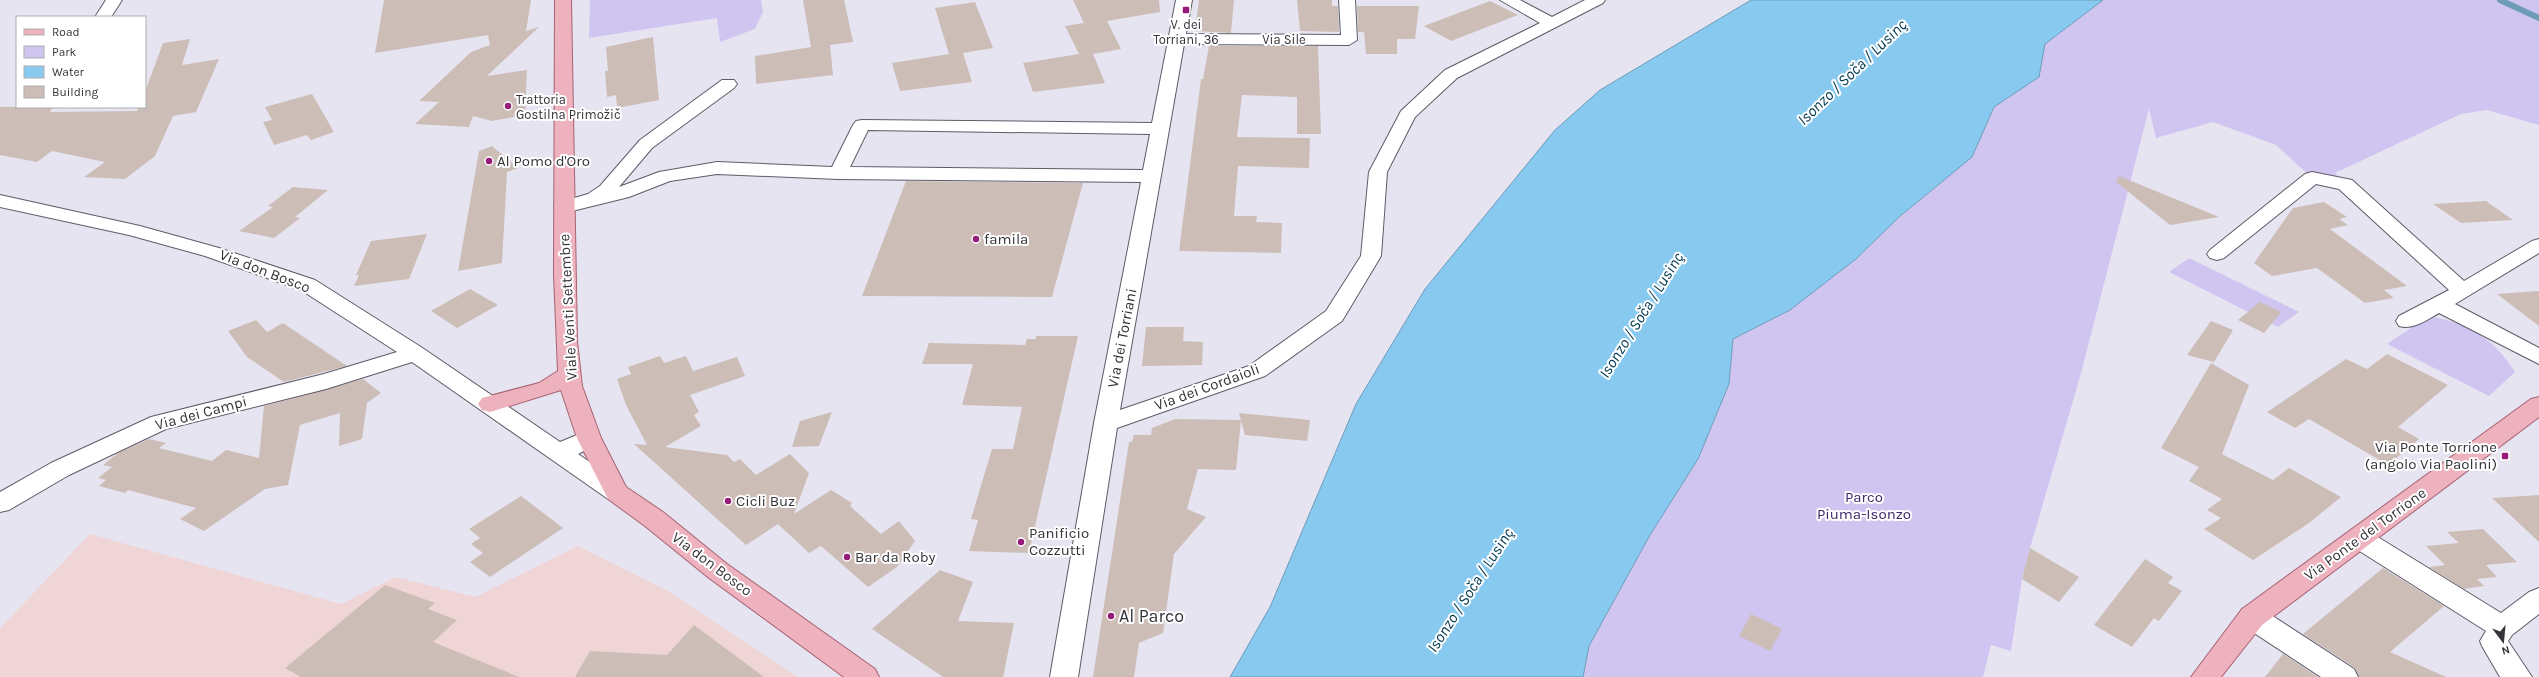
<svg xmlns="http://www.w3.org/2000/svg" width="2539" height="677" font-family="Karla,sans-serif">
  <rect width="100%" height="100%" fill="#e7e4f2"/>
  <path fill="#f0d5d7" d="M90,534L341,604L396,577L475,597L578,546L668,591L798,677H0V628Z"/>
  <g fill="#d0c5f1">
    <path d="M590,0H761L763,12L755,29L720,42L717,18L589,38Z"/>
    <path d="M2103,0H2539V125L2487,110L2461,114L2335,173L2345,184L2312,178L2276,145L2213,122L2156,138L2149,109L2080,377L2030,548L2022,579L2011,651L1991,645L1983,677H1583L1589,646L1650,535L1698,459L1729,384L1733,339L1790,310L1937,186L1980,139L1994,107L2039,74L2045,44Z"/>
    <path d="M2189,258L2299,312L2278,327L2169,272Z"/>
    <path d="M2429,316C2470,324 2492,337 2515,372L2489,396L2387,344Z"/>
  </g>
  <path fill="#87c9ef" stroke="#6e9cb8" d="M1751,0H2103L2045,44L2039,77L1994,107L1972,157L1898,218L1856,259L1790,310L1733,339L1729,384L1698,459L1650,535L1589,646L1583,677H1230L1270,607L1356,404L1425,289L1555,130L1600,90Z"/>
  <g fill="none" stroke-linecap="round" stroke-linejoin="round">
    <path stroke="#6e9cb8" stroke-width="6" d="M2500,0L2539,18"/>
  </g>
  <g fill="#ccbdb7">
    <path d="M384,0H531L526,31L539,27L487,76L527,70L525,115L492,121L473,116L469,127L415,124L439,102L419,101L471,52L490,45L488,35L375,53Z"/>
    <path d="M803,0H844L853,42L830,45L833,75L756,84L755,56L811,47Z"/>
    <path d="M1073,0H1159L1160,12L1107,21L1121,49L1093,54L1105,83L1033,92L1023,63L1079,54L1065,26L1084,23Z"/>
    <path d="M1199,0H1234L1231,33L1195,31Z"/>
    <path d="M1297,0H1332V6H1338L1339,32L1300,31Z"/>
    <path d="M1490,1L1518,15L1451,41L1424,26Z"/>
    <path d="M975,2L993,48L963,53L972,82L900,91L892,63L949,54L935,8Z"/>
    <path d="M1357,6H1419L1415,39H1397V54H1366L1364,32H1358Z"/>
    <path d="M653,37L659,100L617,108L616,95L607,97L605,71H608L606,47Z"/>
    <path d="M190,39L182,65L219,59L196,112L173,116L155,156L125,179L84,177L105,162L52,151L37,162L0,155V107H53L50,112L137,111L139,107H145V92L163,43Z"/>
    <path d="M1209,46H1318L1321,134H1297V97L1242,95L1237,137L1310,138L1309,168L1238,166L1234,216H1257L1256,222L1282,223L1281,253L1179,251L1201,79H1203Z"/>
    <path d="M312,94L334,132L311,140L307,135L274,145L263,122L272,120L265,107Z"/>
    <path d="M492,146L518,168L507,172L502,263L458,271L479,151Z"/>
    <path d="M2119,176L2219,217L2170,225L2116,182Z"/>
    <path d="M906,181L1083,183L1052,297L862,296Z"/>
    <path d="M293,187L328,190L295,217L300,218L274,238L239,231L273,207L268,206Z"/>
    <path d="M2486,201L2513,220L2461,223L2433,204Z"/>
    <path d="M2324,202L2347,217L2339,219L2348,225L2330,229L2407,286L2384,290L2394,298L2365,303L2317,268L2272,276L2254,263L2293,208Z"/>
    <path d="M427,234L409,279L354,286L359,275H356L371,241Z"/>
    <path d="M470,289L498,305L457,328L431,311Z"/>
    <path d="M2539,291V326L2497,294Z"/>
    <path d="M2260,302L2281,312L2264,333L2238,320Z"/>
    <path d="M256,320L267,332L283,323L347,366L284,382L247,357L228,331Z"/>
    <path d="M2211,321L2233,330L2214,362L2187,355Z"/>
    <path d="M1146,327H1184L1183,341L1203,342L1202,365L1142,366Z"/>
    <path d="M1036,336H1078L1029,553L969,551L978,520L971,519L992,449H1013L1022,407L962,405L973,364H922L929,343L1025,345L1027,339H1036Z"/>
    <path d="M2387,354L2448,385L2398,427L2419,439L2388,465L2309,419L2295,428L2267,412L2346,359L2367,369Z"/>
    <path d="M660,356L664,363L686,356L693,371L737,357L745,376L690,395L699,412L694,415L701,426L665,447L727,455L734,462L740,459L756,475L790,454L809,473L794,514L831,490L852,503L850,506L881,534L899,521L915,541L897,567L868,587L821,546L809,553L778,524L746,545L634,444L647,445L626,405L617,379L631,374L628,367Z"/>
    <path d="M2211,363L2249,385L2222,454L2273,480L2289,468L2341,497L2309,523L2253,560L2204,529L2221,518L2207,510L2222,499L2189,481L2199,467L2161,448Z"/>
    <path d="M363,379L381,393L367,403L362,439L339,446L340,413L300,425L288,485L265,489L204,531L180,519L196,508L128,490L125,493L99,486L106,480L98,478L112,467L103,465L118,453L149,439L166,443L159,448L212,461L226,450L259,458L264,406Z"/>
    <path d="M832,412L819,446L792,447L800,421Z"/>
    <path d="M1239,413L1310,420L1307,441L1245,435Z"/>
    <path d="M1175,419L1241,420L1236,470L1198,469L1187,509L1206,517L1174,554L1163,633L1139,643L1134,677H1093L1129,442H1132L1134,435H1151L1152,428Z"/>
    <path d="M2539,495V542L2492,498Z"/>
    <path d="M521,496L563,528L490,577L470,562L483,553L471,544L480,538L469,529Z"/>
    <path d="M2483,529L2517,562L2486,565L2497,577L2477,579L2484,586L2464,589L2429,567L2445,565L2426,546L2459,543L2447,532Z"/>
    <path d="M2030,548L2079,577L2059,602L2022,579Z"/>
    <path d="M2145,559L2173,577L2168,583L2182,591L2159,621L2154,618L2132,647L2094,625Z"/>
    <path d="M2383,568L2444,606L2390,652L2446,677H2359L2355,668L2303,634Z"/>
    <path d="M940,570L973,582L958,621L1014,623L1003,677H943L872,629Z"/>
    <path d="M385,585L435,603L428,609L457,620L433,642L519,677H301L285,668Z"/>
    <path d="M1751,614L1782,629L1770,651L1739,636Z"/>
    <path d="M694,625L764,677H575L590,651L667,655Z"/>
    <path d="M2283,654L2318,677H2265Z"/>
  </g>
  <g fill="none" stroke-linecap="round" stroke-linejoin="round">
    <g stroke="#5e5b67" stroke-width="2">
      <g id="minor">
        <path d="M106,0H122L111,17H95Z"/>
        <path d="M1176,0H1192L1186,34L1341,35L1339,0H1355L1357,40L1349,45L1184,44L1120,410L1249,366L1326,311L1361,256L1369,172L1401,111L1445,70L1540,23L1500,0H1520L1552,17L1585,0H1605L1603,3L1457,78L1415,117L1387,172L1381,256L1342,321L1265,376L1117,428L1078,677H1050L1094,423L1141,182L838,179L717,174L670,181L629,197L564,213L557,211L554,207L557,203L588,194L600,186L640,140L722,80H734L737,84L734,88L652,148L619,187L659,172L717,162L832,167L853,125L856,121L862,120L1152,123ZM868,130L1150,134L1143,170L850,167Z"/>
        <path d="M2312,172L2352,180L2464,281L2532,241L2539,239V253L2455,304L2539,348V364L2439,313C2426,320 2414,330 2399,326L2396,321L2399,316L2449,290L2339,189L2316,184L2224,258L2217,260L2210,258L2207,254L2210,250L2305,174Z"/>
        <path d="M0,195L140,226L219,248L315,280L421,347L560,442L589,430L597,432L601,438L597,444L578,454L626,487L629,493L626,499L617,502L608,499L412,362L326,389L166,429L69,475L9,510L0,512V492L51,463L151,417L324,374L397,352L301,290L205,256L129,235L0,207Z"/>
        <path d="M2359,528L2368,531L2501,613L2529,592L2539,588V614L2512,635L2508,641L2532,677H2500L2482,646L2480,641L2486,631L2350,545L2346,538L2350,531Z"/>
        <path d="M2252,606L2262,609L2354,669L2358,677H2321L2242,625L2238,617L2242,609Z"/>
      </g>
    </g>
    <g stroke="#a66372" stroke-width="2">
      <g id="major">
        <path d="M555,0H571L577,341L582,386L601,438L626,487L663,512L727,564L875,669L879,677H844L709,578L645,526L608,499L577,438L561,390L490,412L482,410L478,404L482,398L539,383L558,371L554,275Z"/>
        <path d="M2539,397V417L2262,625L2221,677H2191L2242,609L2531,399Z"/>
      </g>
    </g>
    <use href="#minor" fill="#fff" fill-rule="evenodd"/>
    <use href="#major" fill="#eeb1be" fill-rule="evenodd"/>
  </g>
  <g fill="#951d79" stroke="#fff" stroke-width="1.5">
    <rect x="1182" y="6" width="8" height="8" rx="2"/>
    <circle cx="508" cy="106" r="4"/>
    <circle cx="489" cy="161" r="4"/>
    <circle cx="976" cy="239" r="4"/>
    <rect x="2501" y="452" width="8" height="8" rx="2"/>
    <circle cx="728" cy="501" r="4"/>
    <circle cx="1021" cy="542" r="4"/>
    <circle cx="847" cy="557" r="4"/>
    <circle cx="1111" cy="616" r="4"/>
  </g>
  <g text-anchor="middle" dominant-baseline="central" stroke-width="4" stroke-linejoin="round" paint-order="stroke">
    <g font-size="13" fill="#343338" stroke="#fff">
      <text x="1186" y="24">V. dei<tspan x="1186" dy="15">Torriani, 36</tspan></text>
      <text x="516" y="99" text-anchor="start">Trattoria<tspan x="516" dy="15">Gostilna Primožič</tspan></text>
    </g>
    <g font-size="13" fill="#343338" stroke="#fff">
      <text x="1284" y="39">Via Sile</text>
    </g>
    <g font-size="15" fill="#343338" stroke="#fff" text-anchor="start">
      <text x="497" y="161">Al Pomo d'Oro</text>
      <text x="984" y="239">famila</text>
      <text x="2497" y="447" text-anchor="end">Via Ponte Torrione<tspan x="2497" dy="17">(angolo Via Paolini)</tspan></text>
      <text x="736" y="501">Cicli Buz</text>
      <text x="1029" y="533">Panificio<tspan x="1029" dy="17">Cozzutti</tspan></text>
      <text x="855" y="557">Bar da Roby</text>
    </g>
    <g font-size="15" fill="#343338" stroke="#fff">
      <text transform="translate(265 271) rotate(21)">Via don Bosco</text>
      <text transform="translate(568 307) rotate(-93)">Viale Venti Settembre</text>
      <text transform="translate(1122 338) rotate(-79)">Via dei Torriani</text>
      <text transform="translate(1207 387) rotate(-20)">Via dei Cordaioli</text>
      <text transform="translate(201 413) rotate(-15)">Via dei Campi</text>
      <text transform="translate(2365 534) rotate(-36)">Via Ponte del Torrione</text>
      <text transform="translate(712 564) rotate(37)">Via don Bosco</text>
    </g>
    <g font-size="15" fill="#3f256a" stroke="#fff">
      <text x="1864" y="497">Parco<tspan x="1864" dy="17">Piuma-Isonzo</tspan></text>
    </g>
    <g font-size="16" font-style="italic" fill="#003a53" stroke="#fff">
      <text transform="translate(1852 72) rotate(-44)">Isonzo / Soča / Lusinç</text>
      <text transform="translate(1641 315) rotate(-58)">Isonzo / Soča / Lusinç</text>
      <text transform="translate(1470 590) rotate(-57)">Isonzo / Soča / Lusinç</text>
    </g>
    <g font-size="18" fill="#343338" stroke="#fff" text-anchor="start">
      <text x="1119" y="616">Al Parco</text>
    </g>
  </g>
  <rect x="16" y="16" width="130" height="92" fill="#ffffff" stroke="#aeadaf"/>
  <rect x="24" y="29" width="20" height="6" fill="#eeb1be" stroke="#aeadaf"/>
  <text x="52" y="36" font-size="12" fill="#343338">Road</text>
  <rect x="24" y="46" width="20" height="12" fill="#d0c5f1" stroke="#aeadaf"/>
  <text x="52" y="56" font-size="12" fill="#343338">Park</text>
  <rect x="24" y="66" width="20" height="12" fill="#87c9ef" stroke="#aeadaf"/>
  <text x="52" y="76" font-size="12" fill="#343338">Water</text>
  <rect x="24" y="86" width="20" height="12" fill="#ccbdb7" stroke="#aeadaf"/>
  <text x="52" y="96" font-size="12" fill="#343338">Building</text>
  <g transform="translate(2503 641) rotate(164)" stroke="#ffffff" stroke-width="3" paint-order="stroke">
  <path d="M0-3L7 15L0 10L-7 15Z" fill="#343338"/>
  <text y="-6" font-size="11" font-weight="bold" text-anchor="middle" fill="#343338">N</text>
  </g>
</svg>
